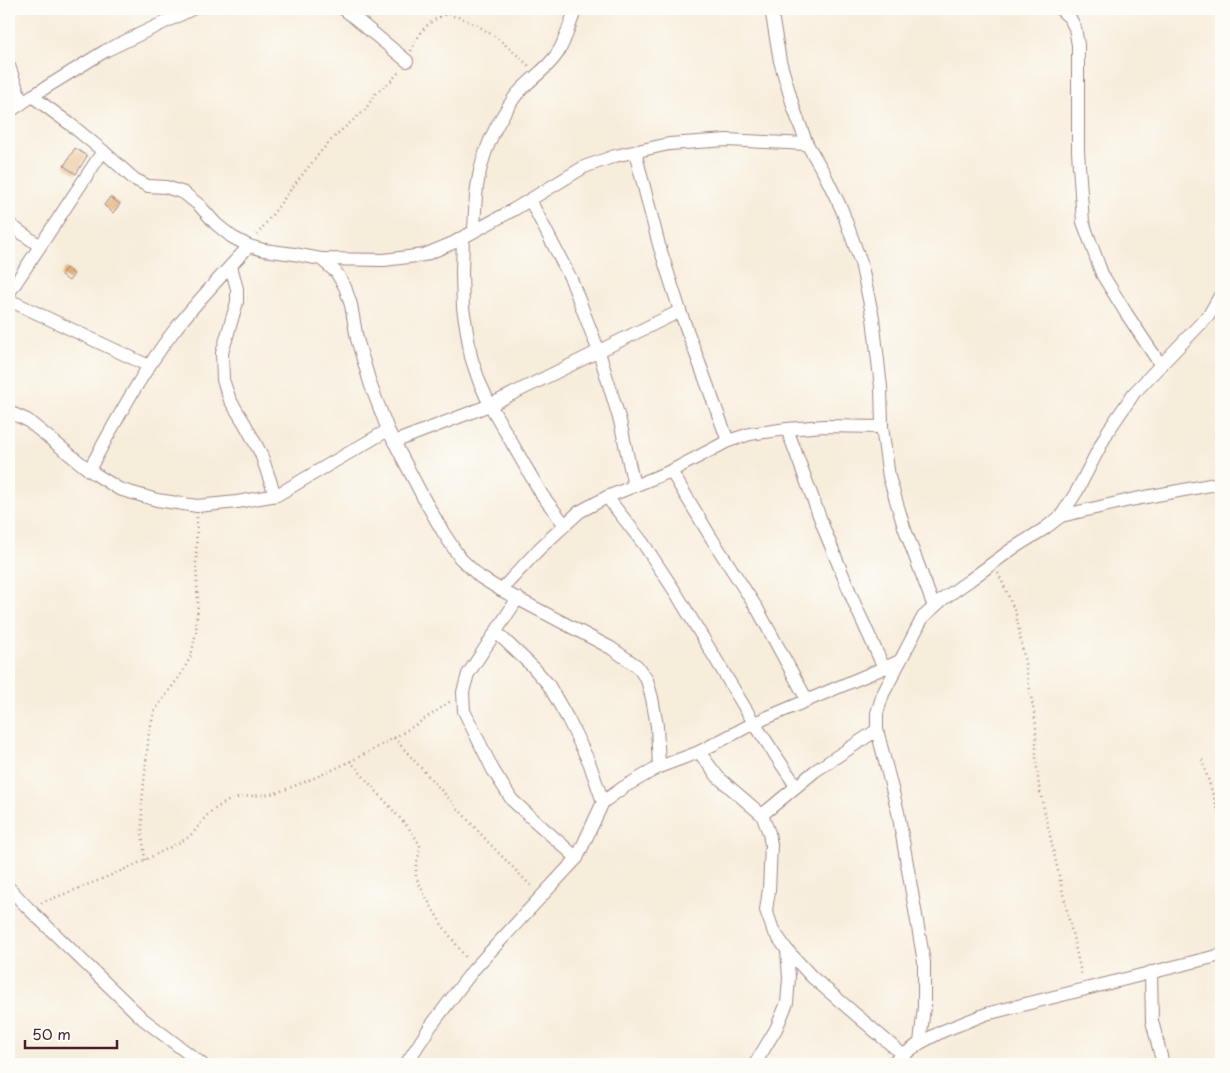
<svg xmlns="http://www.w3.org/2000/svg" width="1230" height="1073" font-family="'Playpen Sans',sans-serif">
  <rect width="100%" height="100%" fill="#fdfcf7"/>
  <filter id="ink" filterUnits="userSpaceOnUse"><feTurbulence type="fractalNoise" baseFrequency=".02" numOctaves="2"/><feDisplacementMap in="SourceGraphic" scale="10" xChannelSelector="R" yChannelSelector="G"/><feConvolveMatrix kernelMatrix="1 2 1 2 8 2 1 2 1" color-interpolation-filters="sRGB"/></filter>
  <filter id="wash" filterUnits="userSpaceOnUse"><feTurbulence type="fractalNoise" baseFrequency=".0096" numOctaves="4" result="noise"/><feDisplacementMap in="SourceGraphic" scale="20" xChannelSelector="R" yChannelSelector="G"/><feGaussianBlur stdDeviation="1.12" result="paint"/><feColorMatrix in="noise" values="0 0 0 0 0 0 0 0 0 0 0 0 0 0 0 0 0 1.4 0 .05"/><feComposite in="paint" operator="in"/></filter>
  <g filter="url(#wash)">
    <rect width="100%" height="100%" fill="#f7eddb"/>
    <g id="blocks">
      <g fill="#e2ae71">
        <path d="M75,148L87,156L76,174L64,166Z"/>
        <path d="M110,197L120,204L113,213L104,205Z"/>
        <path d="M66,268L74,274L69,281L61,275Z"/>
      </g>
    </g>
  </g>
  <g filter="url(#ink)">
    <use href="#blocks" fill-opacity="0" stroke="#a08683" stroke-width="1"/>
    <g fill="none" stroke-linecap="round" stroke-linejoin="round">
      <g stroke="#a08683" stroke-width="14">
        <g id="minor">
          <path d="M344,9L407,61"/>
          <path d="M771,9L780,61L794,109L807,144L824,173L842,210L861,263L873,318L881,387L882,427L889,477L904,527L934,607"/>
          <path d="M1060,9L1070,18L1075,28L1078,45V151L1083,222L1102,274L1126,313L1160,364"/>
          <path d="M9,66L22,103"/>
          <path d="M32,96L70,124L103,151L134,179L148,186L166,187L184,193L199,205L216,224L232,237L249,246L264,250L294,254L321,259L336,272L345,287L351,305L357,339L371,386L388,430L424,499L443,532L460,558L480,577L501,590L611,648L637,666L647,680L652,698L657,726L659,767"/>
          <path d="M9,112L32,96L105,51L192,9"/>
          <path d="M635,152L659,245L680,311L728,441"/>
          <path d="M530,200L571,279L599,352L620,421L634,486"/>
          <path d="M9,224L40,246"/>
          <path d="M474,230C475,214 475,197 478,181C483,151 497,122 514,98C526,81 545,72 557,54C566,41 569,24 576,9"/>
          <path d="M463,237L462,272L463,308L471,357L479,381L490,405L524,464L542,495L565,525"/>
          <path d="M321,259L384,260L424,255L453,243L513,210L584,167L615,156L669,144L727,140L807,144"/>
          <path d="M231,266L237,289V302L222,353L223,380L230,400L245,424L261,454L275,495"/>
          <path d="M9,293L103,151"/>
          <path d="M9,300L149,366"/>
          <path d="M9,412L27,420L89,470L119,489L157,500L197,506L237,502L277,495L388,430"/>
          <path d="M787,429L826,534L856,607L884,668"/>
          <path d="M394,442L490,405L680,311"/>
          <path d="M89,470C115,423 140,375 173,332C196,302 223,274 249,246"/>
          <path d="M671,471L712,539L758,610L807,700"/>
          <path d="M607,497L643,543L676,593L754,723L796,786"/>
          <path d="M1061,516L1130,500L1221,483"/>
          <path d="M501,590L540,548L579,512L607,497L671,471L728,441L750,434L787,429L824,426L882,427"/>
          <path d="M518,598L468,674L463,692L464,711L493,770L512,800L535,821L577,858"/>
          <path d="M496,632L533,667L548,684L568,719L589,762L603,802"/>
          <path d="M699,752L718,777L762,815L769,833L771,845L769,890L766,910L773,930L787,950L812,977L903,1055"/>
          <path d="M762,815L815,771L877,730"/>
          <path d="M9,888L28,908L143,1019L202,1064"/>
          <path d="M1151,972L1152,1021L1163,1064"/>
          <path d="M920,1043L924,1007V962L898,812L877,730V713L883,694L923,617L943,599L970,580L1012,549L1044,529L1061,516L1077,491L1108,431L1134,393L1209,315L1221,294"/>
          <path d="M406,1064L430,1027L474,969L577,858L603,802L624,787L659,767L699,752L754,723L900,661"/>
          <path d="M755,1064L776,1029L787,1003L789,978L787,950"/>
          <path d="M891,1064L920,1043L943,1031L986,1014L1221,955"/>
        </g>
      </g>
      <g stroke="#a08683" stroke-width="2.5" stroke-dasharray="1 4" stroke-linecap="butt">
        <path d="M411,51C420,31 426,23 446,14C453,16 459,17 465,20C490,30 510,48 529,66"/>
        <path d="M257,235L298,180L322,150L336,135L365,110L376,93L389,83L400,71"/>
        <path d="M998,573L1006,590L1016,615L1022,646L1036,724V759L1039,787L1082,977"/>
        <path d="M394,738L488,842L533,888"/>
        <path d="M1202,760L1221,820"/>
        <path d="M350,761L412,832L420,845L419,854L416,866V877L423,892L442,925L467,959"/>
        <path d="M145,860L142,831V803L149,732L155,710L180,676L191,656L196,632L198,601L196,562L197,517"/>
        <path d="M41,903C80,888 119,873 157,854C166,849 178,844 187,838C197,831 201,820 210,813C214,809 221,805 226,802C244,793 263,798 281,791C341,769 400,738 452,700"/>
      </g>
      <use href="#minor" stroke="#fff" stroke-width="12"/>
    </g>
  </g>
  <rect width="1230" height="1073" fill="none" stroke="#fdfcf7" stroke-width="30"/>
  <path d="M25 1040v8h92v-8" fill="none" stroke="#4a1f2b" stroke-width="2.5"/>
  <text x="32" y="1040" font-size="15" fill="#4a1f2b" stroke="#fdfcf7" stroke-width="4" paint-order="stroke">50 m</text>
</svg>
